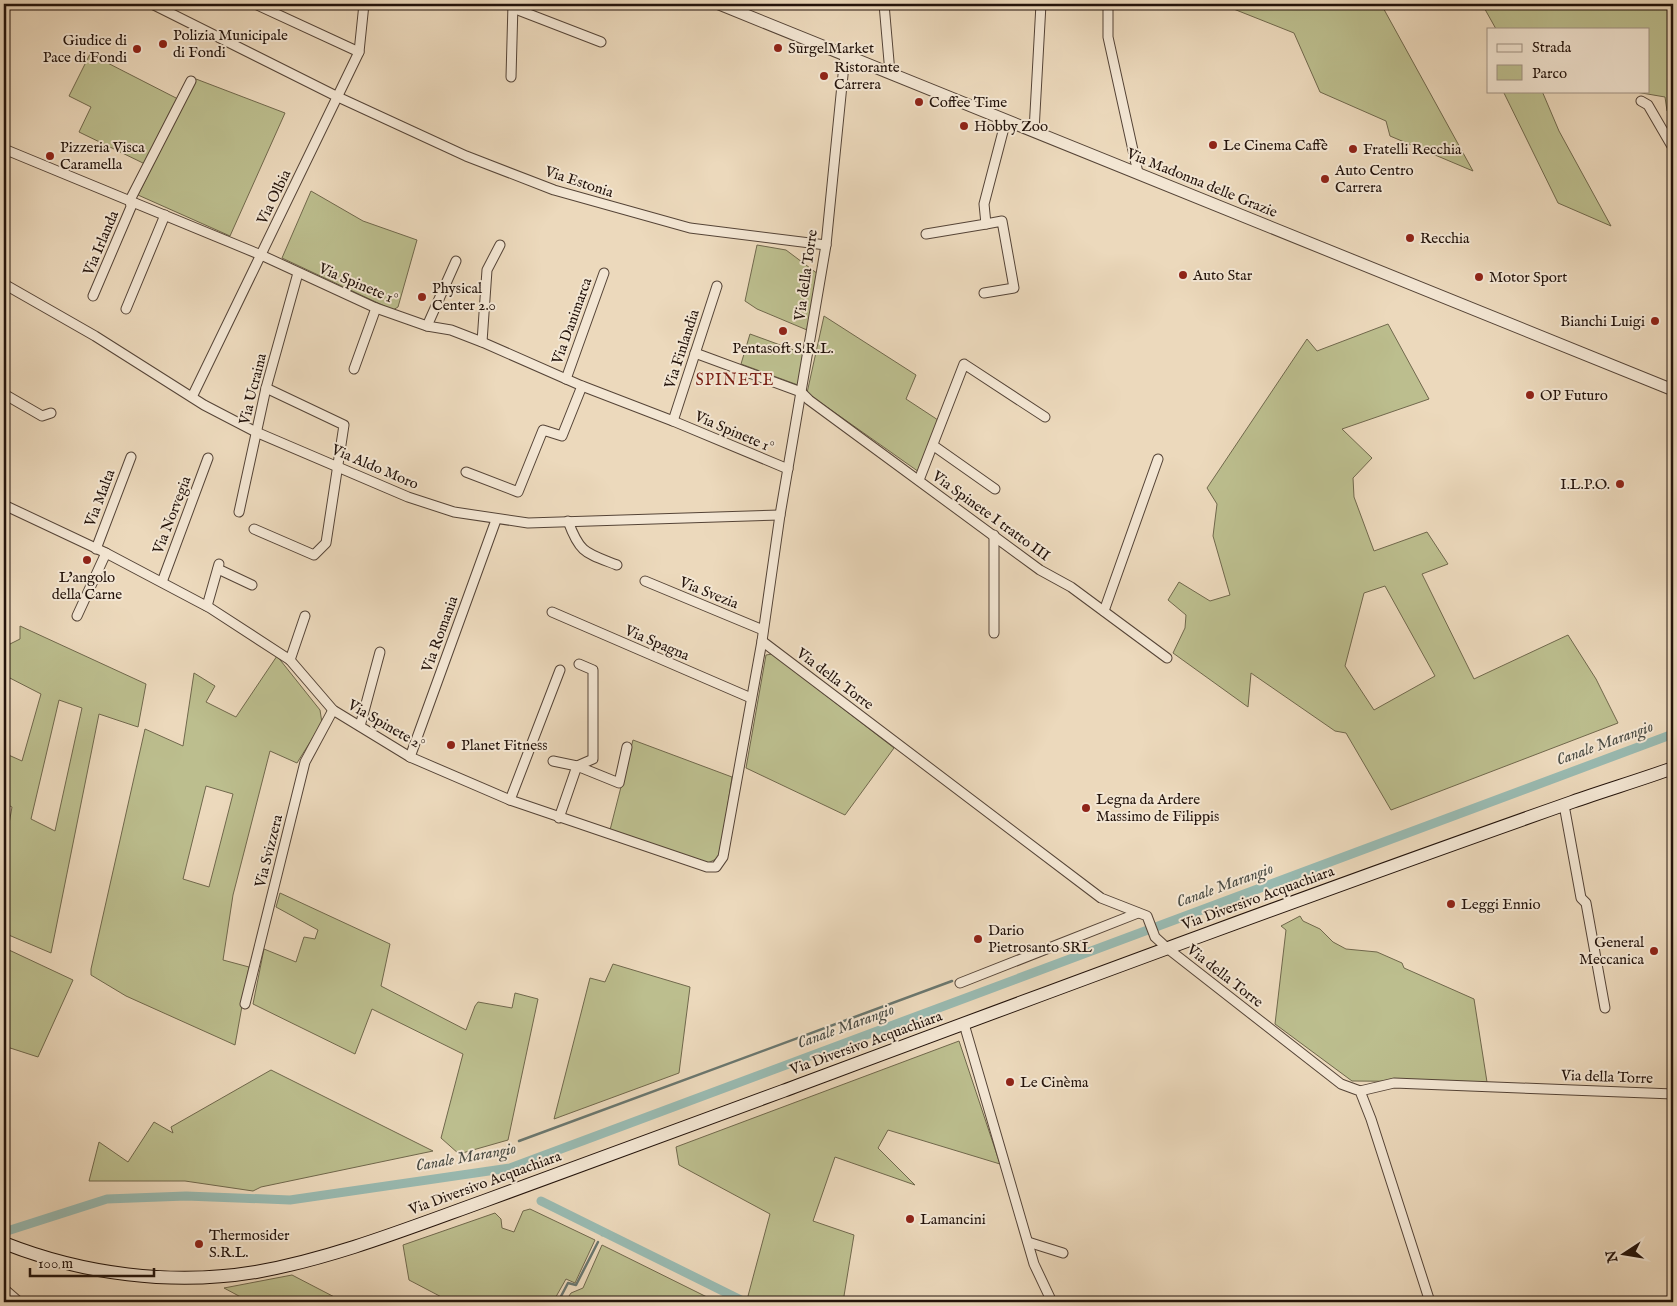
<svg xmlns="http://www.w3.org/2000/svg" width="1677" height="1306" font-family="'IM FELL English',serif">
  <rect width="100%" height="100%" fill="#ecd9bc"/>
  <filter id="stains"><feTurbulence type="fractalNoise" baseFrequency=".004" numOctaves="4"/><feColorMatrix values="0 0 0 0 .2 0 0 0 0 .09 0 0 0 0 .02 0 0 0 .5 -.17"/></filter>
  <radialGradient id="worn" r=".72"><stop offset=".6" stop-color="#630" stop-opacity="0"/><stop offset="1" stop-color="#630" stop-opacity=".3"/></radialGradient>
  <g fill="#bcbe8e" stroke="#70684c" fill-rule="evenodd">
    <path d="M1221,4H1381L1473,171L1390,136L1386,121L1320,92L1294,33Z"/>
    <path d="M1482,4H1673V113L1667,111L1665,97L1630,91H1648V29H1496Z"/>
    <path d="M90,54L178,99L145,164L79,132L91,107L69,96Z"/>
    <path d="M196,79L285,113L230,236L138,195Z"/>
    <path d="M1503,91H1542L1559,131L1611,226L1558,203Z"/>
    <path d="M311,191L363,221L417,240L398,307L393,310L282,258Z"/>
    <path d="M757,245L786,250L818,274L807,330L757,309L745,301Z"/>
    <path d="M824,316L916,375L906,399L938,420L919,472L807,393Z"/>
    <path d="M1388,324L1429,399L1342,429L1372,458L1353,478L1354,497L1374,551L1427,532L1448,564L1422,574L1474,679L1568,635L1596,679L1618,723L1391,810L1346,733L1335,731L1251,673L1248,707L1173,653L1185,628L1186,615L1168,600L1179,582L1210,601L1230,595L1213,536L1217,504L1207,488L1307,339L1317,351ZM1385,586L1435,676L1374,710L1345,666L1364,593Z"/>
    <path d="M750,334L805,354L798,385L741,364Z"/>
    <path d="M20,626L146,684L138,727L99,714L51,953L4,933V852L12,807L4,803V753L22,761L41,694L4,675V642L8,645L20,639ZM59,700L82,708L55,831L31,819Z"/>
    <path d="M772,654L894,748L845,815L746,768L766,655Z"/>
    <path d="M277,656L320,710L322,723L297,763L270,751L233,895L223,960L249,967L235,1045L126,996L91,975V969L145,729L183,746L194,673L215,686L206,702L236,717ZM206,786L233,794L209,887L183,879Z"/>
    <path d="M633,740L732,777L720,857L708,863L610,830Z"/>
    <path d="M280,893L390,944L381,986L466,1030L475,1006L478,1002L512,1008L515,993L538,999L508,1140L459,1154L441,1138L463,1054L372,1009L355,1054L253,1004L264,949L296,962L304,937L315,939L318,930L276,907Z"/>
    <path d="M1300,916L1303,921L1320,929L1333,942L1346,949L1377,952L1402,963L1404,968L1474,999L1487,1082L1352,1081L1275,1024L1286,930L1281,926Z"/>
    <path d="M9,950L73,980L38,1057L4,1046V963Z"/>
    <path d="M613,964L690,987L679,1073L554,1119L590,978L605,982Z"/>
    <path d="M959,1041L1000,1164L888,1130L878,1148L915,1185L835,1157L813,1221L854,1235L843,1302H762L748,1296L770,1214L679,1165L676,1147Z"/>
    <path d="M271,1070L433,1151L261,1187L253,1191L185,1181H89L99,1142L128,1162L154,1122L173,1133L171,1127Z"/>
    <path d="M530,1209L595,1240L575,1283L566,1279L553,1302H451L409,1280L403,1245L495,1213L501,1219L502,1228L514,1232L523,1211Z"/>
    <path d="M602,1245L717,1302H565L571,1293L583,1288Z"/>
    <path d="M292,1275L344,1302H250L224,1288Z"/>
  </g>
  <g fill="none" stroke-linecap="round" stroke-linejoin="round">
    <g stroke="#6a776f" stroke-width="2.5">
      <path d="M519,1141L952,981"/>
      <path d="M602,1235L603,1232"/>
      <path d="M558,1302L568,1283L576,1285L598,1242"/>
    </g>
    <g stroke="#99bab1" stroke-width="9">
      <path d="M541,1201L745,1302"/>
      <path d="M4,1232L107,1199L186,1196L290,1200L510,1168L1673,734"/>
    </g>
    <g stroke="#554437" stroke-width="11">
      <g id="minor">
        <path d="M152,4L338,97L466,156L554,190L690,228L826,245"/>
        <path d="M255,4L359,52"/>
        <path d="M884,4L890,73"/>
        <path d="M1108,4V37L1138,173"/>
        <path d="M4,5V4"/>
        <path d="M513,8L601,42"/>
        <path d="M511,77L513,4"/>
        <path d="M1641,101L1648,105L1673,148"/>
        <path d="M1034,131L1041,4"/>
        <path d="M4,149L261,255L376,308L427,326L451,330L482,342L582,386L673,421L788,469"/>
        <path d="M926,234L986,224L984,204L1006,120"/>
        <path d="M4,284L95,336L204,405L256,432L408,497L454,512L528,523L780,515"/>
        <path d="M984,293L1014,288L1002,221L986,224"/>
        <path d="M93,296L131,207L130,200L191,81"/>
        <path d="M126,309L165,215"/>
        <path d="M427,326L456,261"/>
        <path d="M482,342L487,270L500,245"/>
        <path d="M695,353L801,392L809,400L1040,570L1071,587L1167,658"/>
        <path d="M354,369L376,308"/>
        <path d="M566,379L604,273"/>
        <path d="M4,394L42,416L51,413"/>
        <path d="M192,397L359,52L364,4"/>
        <path d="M673,421L717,286"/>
        <path d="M934,446L995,489"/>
        <path d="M466,472L518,492L543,430L562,436L582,386"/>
        <path d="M919,480L964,364L1045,417"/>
        <path d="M4,505L106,553L210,608L290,660L333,710L410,757L510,800L707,867H716L723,857L762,641L780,515L826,245L845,55"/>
        <path d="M239,512L266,388L298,273"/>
        <path d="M568,521C580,554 586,553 617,565"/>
        <path d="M254,529L314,555L326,543L344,425L266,388"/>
        <path d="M994,535V633"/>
        <path d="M96,549L131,457"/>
        <path d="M218,569L252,585"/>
        <path d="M645,581L763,630"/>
        <path d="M162,582L208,458"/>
        <path d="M207,606L219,564"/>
        <path d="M1104,611L1158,459"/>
        <path d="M552,612L751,698"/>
        <path d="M77,616L106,553"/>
        <path d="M762,641L1101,898L1147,916L1155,937L1167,948L1341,1084L1360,1091L1371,1119L1430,1302"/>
        <path d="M290,660L305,616"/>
        <path d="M360,726L380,652"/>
        <path d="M410,757L496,520"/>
        <path d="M553,761L577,766L593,759V670L579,664"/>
        <path d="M510,800L560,670"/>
        <path d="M1564,805L1581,898L1586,903L1605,1008"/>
        <path d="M559,818L577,766L619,783L627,747"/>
        <path d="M960,983L1138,913"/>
        <path d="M245,1004L305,762L333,710"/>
        <path d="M964,1024L1034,1264L1052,1302"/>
        <path d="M1360,1091L1394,1083L1673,1094"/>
        <path d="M1028,1242L1063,1253"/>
        <path d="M4,1289L19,1302"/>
      </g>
    </g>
    <g stroke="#554437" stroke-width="13">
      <path id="tertiary" d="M719,4L1673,390"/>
    </g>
    <g stroke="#23130b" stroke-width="14">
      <path id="secondary" d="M4,1243C82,1274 172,1286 256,1272C334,1258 409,1228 484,1201C583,1164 683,1128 783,1091C1046,993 1308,895 1572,802C1606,790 1640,780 1673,768"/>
    </g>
    <use href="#minor" stroke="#f3e6d3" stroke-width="9"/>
    <use href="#tertiary" stroke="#f3e6d3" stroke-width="11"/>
    <use href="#secondary" stroke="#f3e6d3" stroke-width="12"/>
  </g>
  <g fill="#8f2418" stroke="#f3e6d3" stroke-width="2">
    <circle cx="163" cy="44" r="5"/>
    <circle cx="778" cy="48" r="5"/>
    <circle cx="137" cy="49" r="5"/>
    <circle cx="824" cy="76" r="5"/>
    <circle cx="919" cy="102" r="5"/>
    <circle cx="964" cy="126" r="5"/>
    <circle cx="1213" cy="145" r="5"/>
    <circle cx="1353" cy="149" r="5"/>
    <circle cx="50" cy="156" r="5"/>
    <circle cx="1325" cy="179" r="5"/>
    <circle cx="1410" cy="238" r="5"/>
    <circle cx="1183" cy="275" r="5"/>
    <circle cx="1479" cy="277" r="5"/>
    <circle cx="422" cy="297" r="5"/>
    <circle cx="1655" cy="321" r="5"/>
    <circle cx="783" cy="331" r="5"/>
    <circle cx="1530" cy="395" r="5"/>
    <circle cx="1620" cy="484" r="5"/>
    <circle cx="87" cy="560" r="5"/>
    <circle cx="451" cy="745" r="5"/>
    <circle cx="1086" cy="808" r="5"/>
    <circle cx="1451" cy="904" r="5"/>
    <circle cx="978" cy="939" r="5"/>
    <circle cx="1654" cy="951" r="5"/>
    <circle cx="1010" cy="1082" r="5"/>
    <circle cx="910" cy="1219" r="5"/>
    <circle cx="199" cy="1244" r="5"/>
  </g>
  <g text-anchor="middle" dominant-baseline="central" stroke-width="4" stroke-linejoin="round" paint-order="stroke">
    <g font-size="15" fill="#23130b" stroke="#f3e6d3" text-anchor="start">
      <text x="173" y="35">Polizia Municipale<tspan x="173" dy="17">di Fondi</tspan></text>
      <text x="127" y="40" text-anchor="end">Giudice di<tspan x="127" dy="17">Pace di Fondi</tspan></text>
      <text x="788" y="48">SurgelMarket</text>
      <text x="834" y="67">Ristorante<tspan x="834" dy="17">Carrera</tspan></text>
      <text x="929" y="102">Coffee Time</text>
      <text x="974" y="126">Hobby Zoo</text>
      <text x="1223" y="145">Le Cinema Caffè</text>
      <text x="60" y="147">Pizzeria Visca<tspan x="60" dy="17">Caramella</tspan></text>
      <text x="1363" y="149">Fratelli Recchia</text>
      <text x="1335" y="170">Auto Centro<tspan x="1335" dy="17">Carrera</tspan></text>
      <text x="1420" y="238">Recchia</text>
      <text x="1193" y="275">Auto Star</text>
      <text x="1489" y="277">Motor Sport</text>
      <text x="432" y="288">Physical<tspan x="432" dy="17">Center 2.0</tspan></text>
      <text x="1645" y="321" text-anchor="end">Bianchi Luigi</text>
      <text x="783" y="348" text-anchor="middle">Pentasoft S.R.L.</text>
      <text x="1540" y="395">OP Futuro</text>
      <text x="1610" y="484" text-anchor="end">I.L.P.O.</text>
      <text x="87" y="577" text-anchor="middle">L'angolo<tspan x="87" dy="17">della Carne</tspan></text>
      <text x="461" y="745">Planet Fitness</text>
      <text x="1096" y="799">Legna da Ardere<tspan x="1096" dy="17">Massimo de Filippis</tspan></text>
      <text x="1461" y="904">Leggi Ennio</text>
      <text x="988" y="930">Dario<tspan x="988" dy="17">Pietrosanto SRL</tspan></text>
      <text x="1644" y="942" text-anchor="end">General<tspan x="1644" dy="17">Meccanica</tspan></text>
      <text x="1020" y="1082">Le Cinèma</text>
      <text x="920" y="1219">Lamancini</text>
      <text x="209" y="1235">Thermosider<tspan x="209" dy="17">S.R.L.</tspan></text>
    </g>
    <g font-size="15" fill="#23130b" stroke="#f3e6d3">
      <text transform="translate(579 182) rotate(18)">Via Estonia</text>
      <text transform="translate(1202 183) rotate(22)">Via Madonna delle Grazie</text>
      <text transform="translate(274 197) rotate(-64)">Via Olbia</text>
      <text transform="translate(101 243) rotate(-67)">Via Irlanda</text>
      <text transform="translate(806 275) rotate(-82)">Via della Torre</text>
      <text transform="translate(358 284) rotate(23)">Via Spinete 1°</text>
      <text transform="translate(572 321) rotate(-70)">Via Danimarca</text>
      <text transform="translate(682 349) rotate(-72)">Via Finlandia</text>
      <text transform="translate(253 389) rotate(-76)">Via Ucraina</text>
      <text transform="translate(734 432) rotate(23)">Via Spinete 1°</text>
      <text transform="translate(375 467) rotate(23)">Via Aldo Moro</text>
      <text transform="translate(100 498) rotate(-69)">Via Malta</text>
      <text transform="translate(172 515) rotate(-69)">Via Norvegia</text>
      <text transform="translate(991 516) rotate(36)">Via Spinete I tratto III</text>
      <text transform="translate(709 593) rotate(22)">Via Svezia</text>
      <text transform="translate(440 634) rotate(-70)">Via Romania</text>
      <text transform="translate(657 643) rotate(23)">Via Spagna</text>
      <text transform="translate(835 679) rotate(37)">Via della Torre</text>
      <text transform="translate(386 725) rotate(30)">Via Spinete 2°</text>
      <text transform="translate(269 851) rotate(-76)">Via Svizzera</text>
      <text transform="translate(1258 898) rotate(-20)">Via Diversivo Acquachiara</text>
      <text transform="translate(1225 976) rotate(38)">Via della Torre</text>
      <text transform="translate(866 1043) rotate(-20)">Via Diversivo Acquachiara</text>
      <text transform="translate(1607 1077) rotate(2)">Via della Torre</text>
      <text transform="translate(485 1183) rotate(-20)">Via Diversivo Acquachiara</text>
    </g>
    <g font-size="16" letter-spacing="1" fill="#7a1f14" stroke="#f3e6d3">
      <text x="735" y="381">SPINETE</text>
    </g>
    <g font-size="16" font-style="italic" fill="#4c4d45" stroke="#f3e6d3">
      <text transform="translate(1605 744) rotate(-20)">Canale Marangio</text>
      <text transform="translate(1225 886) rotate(-20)">Canale Marangio</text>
      <text transform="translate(846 1027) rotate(-20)">Canale Marangio</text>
      <text transform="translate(466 1158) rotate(-10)">Canale Marangio</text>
    </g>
  </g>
  <rect width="1677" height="1306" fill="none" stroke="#ecd9bc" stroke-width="20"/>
  <rect x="5" y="5" width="1667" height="1296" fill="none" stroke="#23130b" stroke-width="2.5"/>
  <rect x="10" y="10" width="1657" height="1286" fill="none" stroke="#23130b"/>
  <rect x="1487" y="28" width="162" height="65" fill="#f3e6d3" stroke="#a09283"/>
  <rect x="1497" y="44" width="25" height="8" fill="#f3e6d3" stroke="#a09283"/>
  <text x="1532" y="52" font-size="15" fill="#23130b">Strada</text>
  <rect x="1497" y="65" width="25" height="15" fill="#bcbe8e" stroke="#a09283"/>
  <text x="1532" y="78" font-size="15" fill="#23130b">Parco</text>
  <g transform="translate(1624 1254) rotate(258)" stroke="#f3e6d3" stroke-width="4" paint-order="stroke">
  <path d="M0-4L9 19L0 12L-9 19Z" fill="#23130b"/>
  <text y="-8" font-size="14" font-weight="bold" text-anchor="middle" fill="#23130b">N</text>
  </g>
  <path d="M30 1268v8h124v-8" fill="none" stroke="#23130b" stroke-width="2.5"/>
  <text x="38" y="1268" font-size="15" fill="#23130b" stroke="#f3e6d3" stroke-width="4" paint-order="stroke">100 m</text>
  <rect width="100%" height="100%" filter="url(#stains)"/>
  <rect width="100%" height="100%" fill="url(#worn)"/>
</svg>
